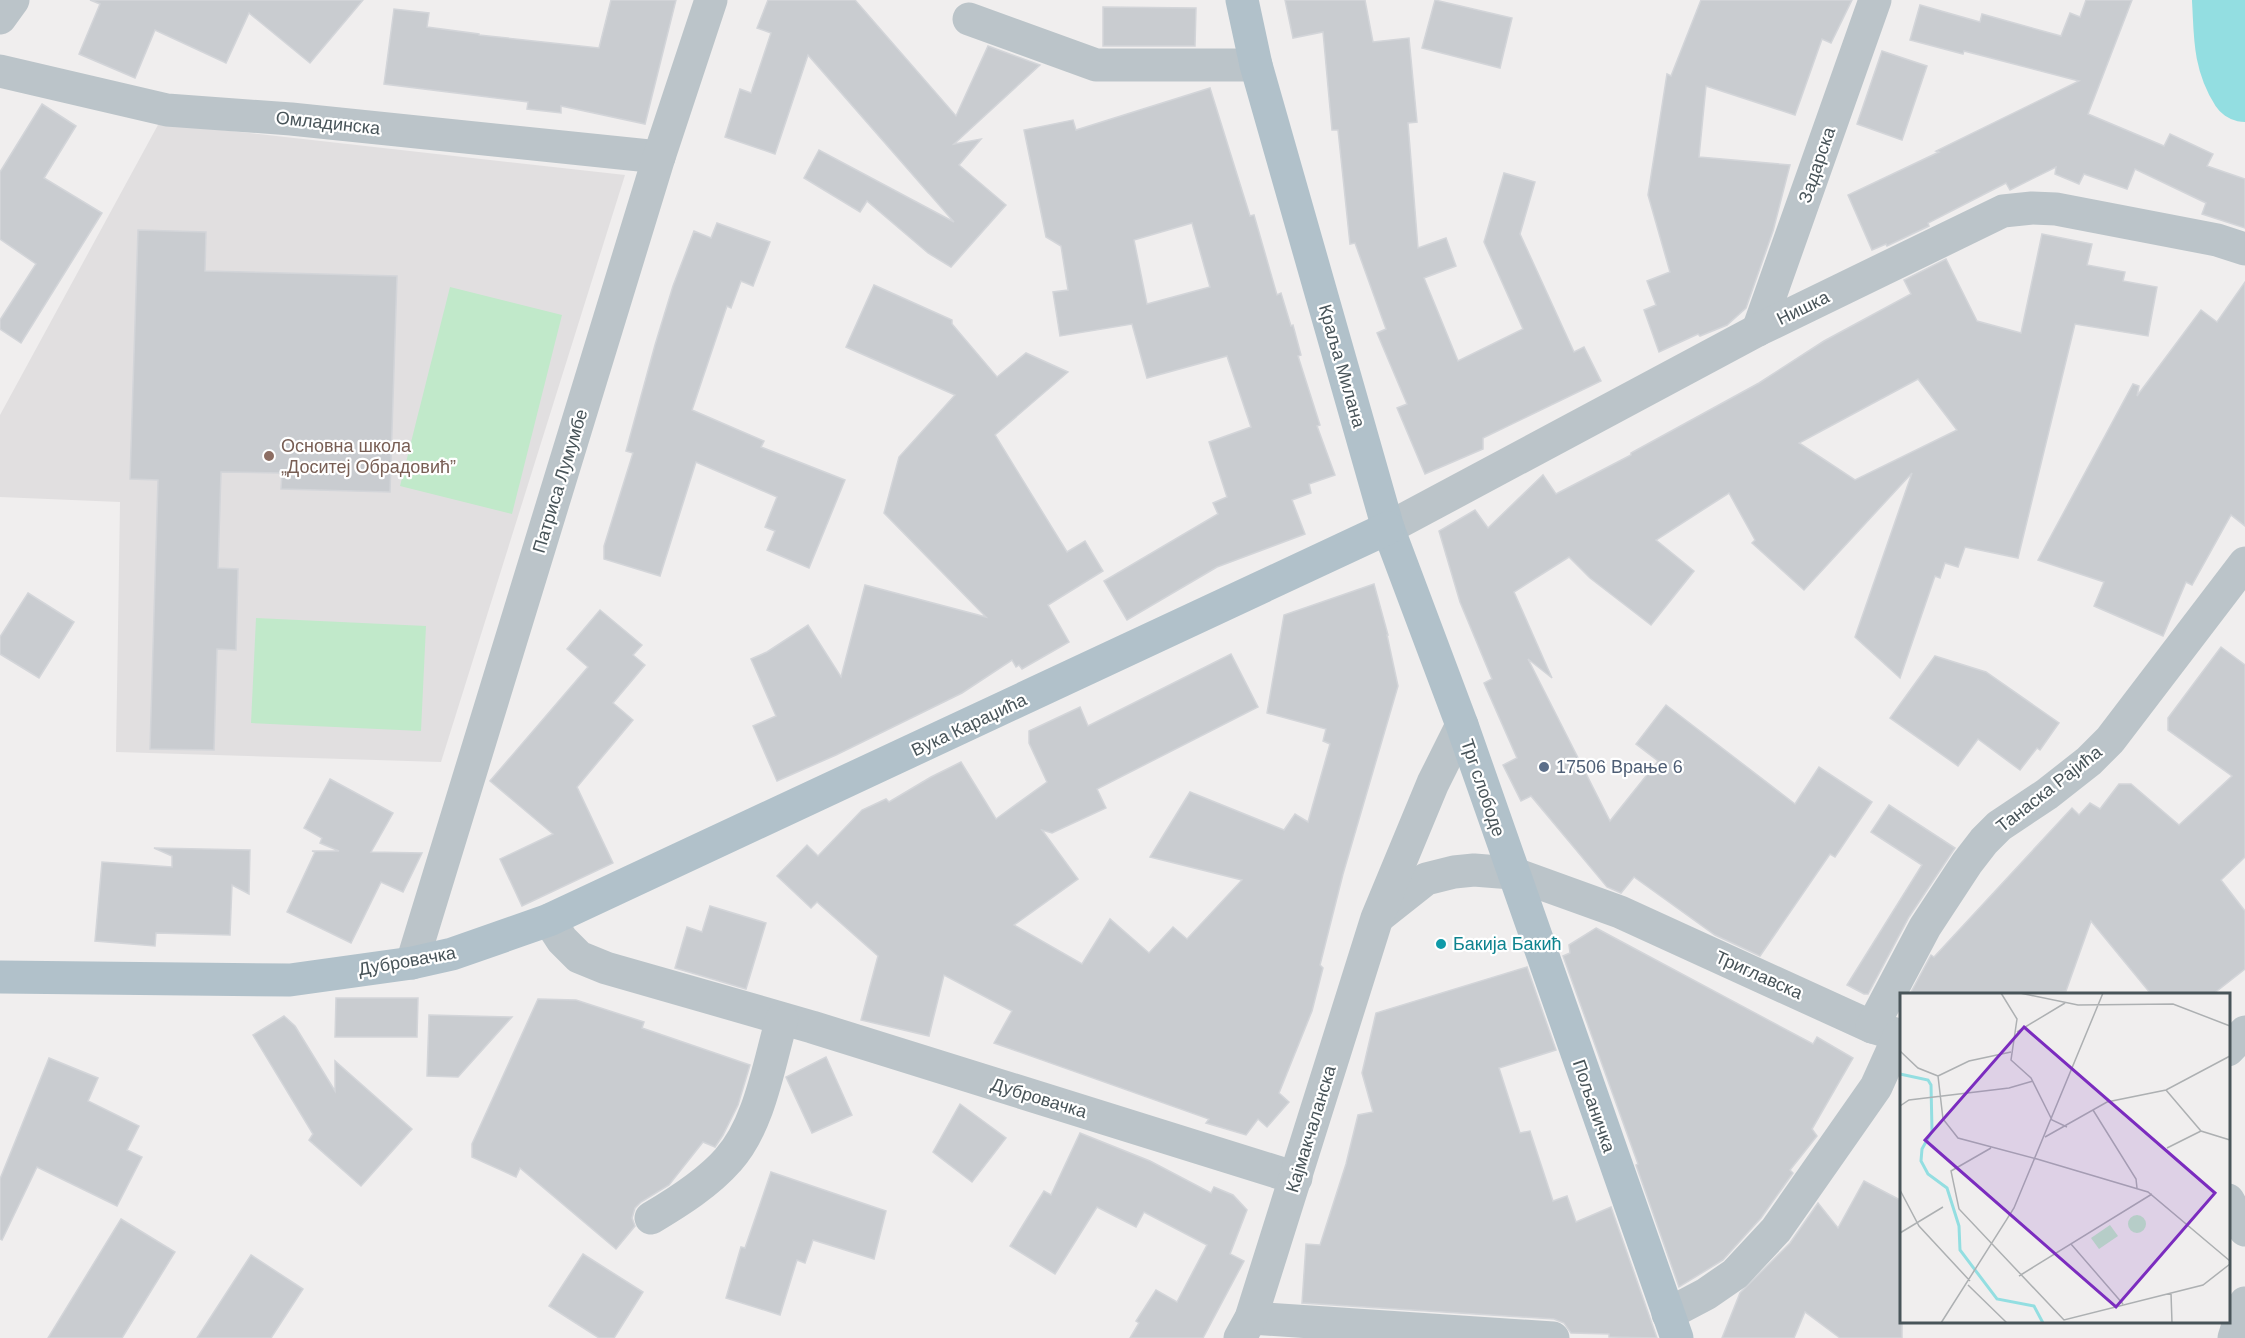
<svg xmlns="http://www.w3.org/2000/svg" width="2245" height="1338" font-family="Helvetica,sans-serif">
  <rect width="100%" height="100%" fill="#f0eeee"/>
  <path fill="#e1dfe0" d="M159,123L625,175L441,762L116,752L120,502L0,497V415Z"/>
  <g fill="#c1e9ca">
    <path d="M450,287L562,315L512,514L400,486Z"/>
    <path d="M256,618L426,626L421,731L251,723Z"/>
  </g>
  <g fill="none" stroke-linecap="round" stroke-linejoin="round">
    <path stroke="#93dee1" stroke-width="70" d="M2227,0C2229,32 2227,59 2245,87"/>
  </g>
  <g fill="#c9ccd0" stroke="#d3d5d9" stroke-width="1.5" fill-rule="evenodd">
    <path d="M90,0H363L310,63L249,13L226,63L155,30L135,78L79,54L100,4Z"/>
    <path d="M611,0H676L645,124L561,106V113L527,109L528,102L384,84L394,9L429,13L427,27L479,34V35L599,48Z"/>
    <path d="M768,0H855L956,116L988,46L1040,65L954,144L981,139L959,165L1006,205L951,267L928,253L867,201L860,212L804,178L819,150L954,222L808,55L775,154L725,137L740,89L751,93L771,33L757,28Z"/>
    <path d="M1285,0H1365L1373,42L1409,38L1417,122L1408,123L1418,248L1446,238L1456,266L1424,278L1458,361L1523,329L1484,242L1504,173L1535,182L1520,234L1574,352L1584,347L1601,381L1483,438V449L1425,474L1397,408L1407,404L1377,333L1386,329L1355,243L1350,244L1338,130H1332L1323,32L1293,38Z"/>
    <path d="M1435,0L1512,18L1500,68L1422,48Z"/>
    <path d="M1701,0H1852L1831,43L1822,39L1795,115L1706,86L1699,157L1790,165L1773,231L1746,308L1727,325L1700,336L1698,334L1659,352L1644,310L1656,305L1647,281L1670,272L1648,195L1667,74L1671,76Z"/>
    <path d="M2086,0H2132L2088,114L2164,146L2170,134L2213,154L2207,166L2245,179V228L2202,214L2206,203L2135,169L2127,189L2084,174L2079,184L2055,174L2056,167L2010,190L2006,183L1928,223L1929,226L1887,246L1886,244L1872,250L1848,195L1939,152L1936,151L2079,81L1964,51L1963,54L1910,40L1920,5L1980,22L1982,14L2061,36L2070,13L2080,17Z"/>
    <path d="M1103,7L1196,8L1195,46H1103Z"/>
    <path d="M1882,51L1927,66L1902,140L1857,124Z"/>
    <path d="M1210,88L1250,216L1254,215L1277,295L1281,293L1291,326L1293,325L1301,355L1298,356L1320,425L1317,426L1335,475L1309,484L1311,493L1292,500L1305,534L1217,567L1127,620L1104,581L1218,514L1213,503L1227,497L1209,442L1251,427L1227,356L1147,378L1132,324L1060,336L1053,292L1068,290L1061,246L1046,237L1024,130L1073,120L1076,130ZM1192,223L1210,287L1147,304L1134,240Z"/>
    <path d="M42,104L76,126L44,178L102,213L21,343L0,329V320L36,264L0,239V172Z"/>
    <path d="M717,223L770,242L753,286L741,281L731,308L727,306L692,410L764,441L761,447L845,480L809,568L767,550L775,531L765,527L777,497L696,462L660,576L604,559V546L633,453L626,451L655,345L673,286L694,231L711,238Z"/>
    <path d="M138,230L206,232L205,271L397,276L390,492L281,489L282,473L221,472L218,568L238,569L236,650L217,649L214,750L150,749L158,480L130,479Z"/>
    <path d="M2042,234L2092,244L2087,265L2125,272L2123,281L2157,287L2148,336L2075,324L2018,558L1965,547L1958,567L1945,563L1940,578L1935,576L1900,678L1855,637L1912,473L1804,590L1752,543L1755,540L1729,493L1656,540L1694,571L1651,625L1590,578L1569,557L1514,592L1552,678L1528,659L1610,821L1658,761L1636,744L1666,705L1795,804L1819,767L1872,802L1835,857L1830,854L1760,956L1715,935L1634,877L1621,893L1607,887L1531,796L1521,801L1503,765L1517,758L1484,683L1492,679L1460,602L1439,531L1475,510L1488,528L1543,475L1556,494L1631,455V453L1759,383L1824,341L1911,294L1904,280L1946,259L1977,321L2021,333ZM1918,379L1957,430L1855,480L1799,443Z"/>
    <path d="M2245,282V526L2231,515L2192,585L2186,582L2163,636L2094,606L2104,582L2038,560L2133,384L2139,386L2137,396L2201,310L2217,322Z"/>
    <path d="M874,285L952,320V324L997,377L1026,353L1068,372L995,435L1067,552L1085,541L1103,571L1048,605L1069,642L1022,669L1019,665L1016,667L1012,660L962,693L836,755L777,781L753,726L776,716L751,659L767,652L808,625L841,677L865,585L986,617L884,513L899,457L955,395L846,347Z"/>
    <path d="M1374,584L1388,635H1387L1398,686L1343,874L1320,965L1323,968L1312,1011L1279,1093L1289,1102L1267,1127L1258,1119L1246,1135L1206,1123L1209,1119L994,1043L1012,1011L944,975L929,1036L861,1020L878,956L817,902L811,908L777,876L807,845L818,856L862,810L886,799L889,802L931,777L961,762L996,819L1047,782L1029,743V731L1080,707L1088,726L1231,654L1258,707L1097,789L1106,808L1052,833L1042,830L1078,879L1014,925L1082,964L1110,919L1149,953L1173,927L1187,939L1242,880L1150,857L1190,792L1284,830L1295,814L1308,822L1330,744L1323,741L1326,729L1267,713L1284,615Z"/>
    <path d="M28,593L74,622L39,678L0,654V637Z"/>
    <path d="M600,610L642,645L633,655L645,665L613,703L633,720L577,787L613,863L522,906L500,859L553,834L490,781L588,667L567,649Z"/>
    <path d="M2221,647L2245,665V857L2221,880L2245,911V969L2213,994H2151L2091,921L2066,991L2048,994H1910L1931,955L1934,957L2072,808L2079,815L2090,803L2100,809L2119,784H2131L2179,825L2232,776L2168,730V718Z"/>
    <path d="M1935,656L1986,672L2059,723L2040,750L2037,748L2020,770L1978,739L1958,766L1890,718Z"/>
    <path d="M330,779L393,813L371,852L422,853L403,892L381,882L351,943L287,912L315,852L312,851H339L320,843L322,838L304,828Z"/>
    <path d="M1889,805L1955,848L1909,917L1868,994H1864L1847,985L1922,865L1871,832Z"/>
    <path d="M154,848L250,850L249,894L232,885L230,935L156,933L155,946L95,941L102,862L172,867V856Z"/>
    <path d="M710,906L766,923L746,989L675,968L687,927L702,932Z"/>
    <path d="M1596,928L1813,1044L1817,1037L1853,1058L1812,1129L1817,1136L1790,1170L1793,1173L1761,1218L1723,1260L1679,1287L1636,1165L1638,1164L1563,956L1570,953L1569,945Z"/>
    <path d="M1527,967L1556,1050L1499,1068L1520,1133L1530,1131L1553,1201L1567,1196L1576,1222L1611,1207L1657,1338L1609,1337V1334L1571,1333L1564,1323L1554,1319L1302,1303L1306,1244L1320,1245L1346,1164L1358,1115L1373,1112L1362,1073L1376,1013Z"/>
    <path d="M336,998H418L417,1037H335Z"/>
    <path d="M538,999L576,1000L644,1022L642,1028L750,1065L738,1105L723,1135L715,1147L703,1142L669,1185L641,1202L635,1208L632,1218L635,1226L616,1249L520,1168L516,1177L472,1157V1144Z"/>
    <path d="M429,1015L512,1017L458,1077L427,1076Z"/>
    <path d="M284,1016L295,1026L335,1091V1061L412,1129L361,1186L309,1140L313,1134L253,1035Z"/>
    <path d="M826,1057L852,1115L812,1133L786,1077Z"/>
    <path d="M49,1058L98,1078L88,1101L139,1126L127,1150L142,1157L117,1206L37,1167L2,1240L0,1239V1179Z"/>
    <path d="M960,1104L1006,1138L972,1182L933,1152Z"/>
    <path d="M1080,1133L1150,1161L1211,1193L1214,1187L1233,1195L1247,1210L1230,1254L1244,1261L1203,1338H1130L1139,1323L1136,1321L1156,1290L1177,1302L1207,1245L1144,1212L1136,1227L1097,1207L1055,1274L1010,1246L1044,1191L1051,1195Z"/>
    <path d="M771,1172L886,1211L874,1259L813,1240L805,1263L797,1260L780,1315L726,1298L741,1247L745,1248Z"/>
    <path d="M1864,1181L1902,1201V1338H1840L1805,1312L1794,1338H1722L1740,1293L1790,1243L1818,1203L1838,1228Z"/>
    <path d="M121,1219L175,1252L122,1338H48Z"/>
    <path d="M583,1254L643,1292L614,1338H599L549,1306Z"/>
    <path d="M251,1255L303,1289L271,1338H197Z"/>
  </g>
  <g fill="none" stroke-linecap="round" stroke-linejoin="round">
    <g stroke="#bbc4c9" stroke-width="33">
      <path d="M0,18L13,0"/>
      <path d="M969,19L1096,65H1256"/>
      <path d="M0,71L167,110L291,119L659,157"/>
      <path d="M1758,330L1875,0"/>
      <path d="M1388,528L1758,330L2003,211L2032,208L2056,209L2217,240L2245,249"/>
      <path d="M1378,917L1426,879L1454,872L1474,870L1512,873L1620,912L1872,1027L1902,1036"/>
      <path d="M549,920L562,940L579,957L606,968L812,1027L1296,1178"/>
      <path d="M412,963L659,157L711,0"/>
      <path d="M1872,1027L1925,927L1967,863L1984,841L1999,826L2047,794L2089,761L2110,740L2245,563"/>
      <path d="M2228,1050L2245,1032"/>
      <path d="M2228,1200L2245,1230"/>
      <path d="M651,1218C678,1202 708,1183 728,1160C760,1125 769,1063 782,1019"/>
      <path d="M1668,1314L1706,1294L1735,1274L1776,1230L1876,1087L1899,1036"/>
      <path d="M1251,1318L1553,1338"/>
      <path d="M1240,1338L1251,1318L1377,918L1433,783L1462,725"/>
      <path d="M2234,1338L2245,1303"/>
    </g>
    <g stroke="#b1c1ca" stroke-width="33">
      <path d="M1242,0L1256,65L1388,528L1462,725L1677,1338"/>
      <path d="M0,977L290,980L412,963L452,954L549,920L1388,528"/>
    </g>
  </g>
  <circle fill="#8d6e63" stroke="#fff" stroke-width="2" cx="269" cy="456" r="6"/>
  <circle fill="#5c6f8a" stroke="#fff" stroke-width="2" cx="1544" cy="767" r="6"/>
  <circle fill="#0f9aa8" stroke="#fff" stroke-width="2" cx="1441" cy="944" r="6"/>
  <g text-anchor="middle" dominant-baseline="central" stroke-width="4.5" stroke-linejoin="round" paint-order="stroke">
    <g font-size="18" fill="#485459" stroke="#fff">
      <text transform="translate(328 123) rotate(6)">Омладинска</text>
      <text transform="translate(1817 165) rotate(-71)">Задарска</text>
      <text transform="translate(1803 308) rotate(-26)">Нишка</text>
      <text transform="translate(1342 366) rotate(74)">Краља Милана</text>
      <text transform="translate(560 481) rotate(-73)">Патриса Лумумбе</text>
      <text transform="translate(969 725) rotate(-25)">Вука Караџића</text>
      <text transform="translate(1483 788) rotate(71)">Трг слободе</text>
      <text transform="translate(2049 789) rotate(-38)">Танаска Рајића</text>
      <text transform="translate(407 961) rotate(-10)">Дубровачка</text>
      <text transform="translate(1759 975) rotate(24)">Триглавска</text>
      <text transform="translate(1039 1098) rotate(17)">Дубровачка</text>
      <text transform="translate(1594 1106) rotate(71)">Пољаничка</text>
      <text transform="translate(1311 1129) rotate(-73)">Кајмакчаланска</text>
    </g>
    <g font-size="18" fill="#785e54" stroke="#fff" text-anchor="start">
      <text x="281" y="446">Основна школа<tspan x="281" dy="21">„Доситеј Обрадовић”</tspan></text>
    </g>
    <g font-size="18" fill="#4e5e75" stroke="#fff" text-anchor="start">
      <text x="1556" y="767">17506 Врање 6</text>
    </g>
    <g font-size="18" fill="#0d838f" stroke="#fff" text-anchor="start">
      <text x="1453" y="944">Бакија Бакић</text>
    </g>
  </g>
  <g transform="translate(1900 993)">
    <rect width="330" height="330" fill="#f0eeee"/>
    <path d="M228 231a9 9 0 1 1 18 0a9 9 0 1 1-18 0ZM210,232L218,243L199,256L191,245Z" fill="#c1e9ca"/>
    <path fill="none" stroke="#93dee1" stroke-width="3" d="M0,81L28,87L31,92L32,138L22,156L21,168L28,181L47,195L59,233L60,257L97,306L134,313L143,330"/>
    <path fill="none" stroke="#adb0b2" stroke-width="1.5" d="M101,0L117,26L111,67L131,85L152,127L167,134M120,0L178,12L273,11L330,33M117,39L165,10M0,58L18,75L38,83M38,83L43,126L58,145L137,166M38,83L69,68L111,59M266,97L301,138L330,147M0,113L9,107L109,95L133,88M193,117L236,186L237,195M145,144L207,109L266,97L330,63M91,155L51,178L59,216L164,327L303,292L330,271M267,155L301,138M137,166L248,199L330,268M0,197L19,233L70,288M0,240L43,214M171,251L223,311M119,283L252,201M68,292L107,330M271,300L272,330M41,330L114,215L203,0"/>
    <path fill="#7b2cbf" fill-opacity="0.15" stroke="#7b2cbf" stroke-width="3" d="M124,34L315,200L216,314L25,147Z"/>
    <rect width="330" height="330" fill="none" stroke="#485459" stroke-width="3"/>
  </g>
</svg>
